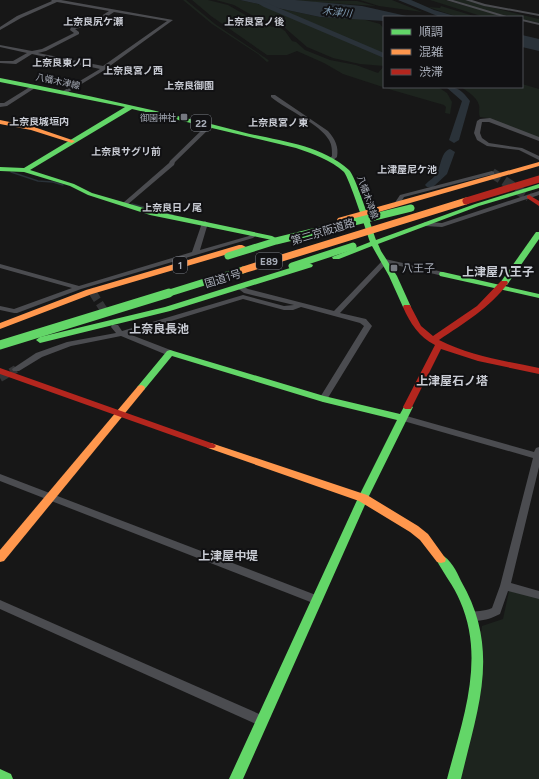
<svg xmlns="http://www.w3.org/2000/svg" width="539" height="779" font-family="Figtree,'Noto Sans JP',sans-serif">
  <rect width="100%" height="100%" fill="#171717"/>
  <g fill="#1d241e">
    <path d="M183,0H186L215,24L267,59L269,61L267,62L258,54L212,24Z"/>
    <path d="M192,0H208L228,5L249,17L272,27H279L285,31L292,41L296,42L305,50L330,60L356,65L378,73L384,66L360,64L333,58L307,47L284,27L255,17L234,5L216,0H240L320,17L362,19L380,24L384,29V87H438L447,93L452,102L450,114L445,113L446,107L444,105L392,90L343,74L324,63L297,51L287,55H267L211,16Z"/>
    <path d="M295,0L357,1L376,6L300,1Z"/>
    <path d="M360,0H392L422,12L379,6Z"/>
    <path d="M430,0H445L506,17H484Z"/>
    <path d="M453,0H465L486,6L539,19V23L522,19V17C499,17 475,7 453,0Z"/>
    <path d="M441,6L477,17H458L428,7L440,8Z"/>
    <path d="M522,84L539,89V138L488,118L480,117C478,113 480,109 479,105C476,96 468,92 461,87H522Z"/>
    <path d="M509,591L539,598V779H461L482,626L503,619Z"/>
  </g>
  <g fill="#2a3239">
    <path d="M240,0H295L362,6L411,17H384V21L320,17Z"/>
    <path d="M398,0H411L434,10L458,17H440Z"/>
    <path d="M522,35L539,39V51L522,47Z"/>
  </g>
  <g fill="none" stroke-linecap="round" stroke-linejoin="round">
    <g stroke="#2a3239" stroke-width="1.5">
      <path d="M11,172L38,181L53,182L63,185"/>
      <path d="M132,204L173,215"/>
    </g>
    <g fill="#2a3239" fill-rule="evenodd">
      <path d="M252,0H260L384,53V58L264,7Z"/>
      <path d="M446,87C459,87 462,91 470,101L459,140L454,143L449,140L462,101Z"/>
      <path d="M450,149L455,152L447,174L433,187H427L425,185C429,180 436,177 438,171C441,164 442,151 450,149Z"/>
    </g>
    <path stroke="#343537" stroke-width="6" stroke-dasharray="6 3" stroke-linecap="butt" d="M91,289L94,294"/>
    <g stroke="#343537" stroke-width="8" stroke-dasharray="8 4" stroke-linecap="butt">
      <path d="M93,293L107,315"/>
      <path d="M0,378L16,369"/>
    </g>
    <path stroke="#343537" stroke-width="10" stroke-dasharray="10 4.5" stroke-linecap="butt" d="M492,173L529,197"/>
    <g fill="#4b4c50" fill-rule="evenodd">
      <path d="M51,0H61L173,20L103,71L65,94L63,93V91L100,69L32,54L16,64L0,63V61H13L27,53L0,47V45L32,51L42,49L74,33L70,30L71,27L92,22L109,11L57,2L21,18L0,30V27L17,16L52,1ZM114,12L167,21L103,66L38,53L46,51L79,34V32L75,29L96,24Z"/>
      <path d="M446,0H453L510,17H503Z"/>
      <path d="M465,0H472L485,4L539,14V16L484,6Z"/>
      <path d="M522,19L539,23V25L522,21Z"/>
      <path d="M33,85L38,86L7,106L0,107V103H4Z"/>
      <path d="M271,95H275L328,131C335,139 339,147 337,157L332,161L329,159L332,156C332,150 332,145 329,140C320,124 287,110 271,97Z"/>
      <path d="M490,118L539,137V141L489,122H482L480,133L482,138L489,143L522,148L539,156V160L519,150L487,146L477,140L474,133L477,121L480,119Z"/>
      <path d="M208,124L213,125L175,162L174,165L127,205H123V203L169,163L170,161Z"/>
      <path d="M492,171L494,172V174L404,197L399,205H395L394,204L400,195Z"/>
      <path d="M539,191V195L442,227L425,226L422,224L425,222L442,223Z"/>
      <path d="M205,221L208,223L200,250L249,236L254,232L257,234L253,238L81,289L17,313H14L0,310V306L14,309L72,288L0,268V264L79,286L192,252L202,223Z"/>
      <path d="M385,259L443,272L446,274L443,276L387,263L340,313L366,319L372,326L326,401L323,402L319,399L364,326L360,323L301,307L293,310H284L243,299L129,334L173,351L174,353L173,355H167L121,336L71,346L42,357L19,371H13L12,369L36,353L67,342L116,333L111,327L112,325H118L122,331L243,295L284,306L294,305L244,293L236,287L240,285L248,289L334,311L383,260Z"/>
      <path d="M403,415L534,452L536,448L539,447V467L511,583L539,591V599L508,591L500,614C490,619 479,623 468,619L467,616L468,613C476,610 484,612 492,608L500,586L533,458L400,420L399,418Z"/>
      <path d="M0,474L321,597L322,600L321,603L317,604L313,603L0,481Z"/>
      <path d="M0,600L266,717L268,721L266,725L262,726L258,725L0,609Z"/>
    </g>
    <g fill="#63d668" fill-rule="evenodd">
      <path d="M0,78C81,94 162,111 242,132C278,141 320,144 349,170C355,175 372,228 376,240L475,204L539,184V188L479,206L378,244L381,251L397,276L411,307L407,309L403,307L389,276L372,246L339,259H333L332,257L370,242C366,230 349,178 344,172C331,160 313,154 296,148L132,109L30,170L74,184L92,193L154,211L272,236L276,238L272,240L150,215L88,195L70,186L24,172L0,171V167L24,168L125,107L0,82Z"/>
      <path d="M536,232H539V239L507,285H501L500,283Z"/>
      <path d="M306,263H309L313,265L312,267L170,311L40,343L36,340L40,337L165,307Z"/>
      <path d="M440,272H443L539,294V298L440,276L439,274Z"/>
      <path d="M170,350L324,396L400,414L405,405L408,404L413,407L368,498L243,779H229L358,498L397,420L323,402L172,356L144,390H138L137,388L138,386L167,351Z"/>
      <path d="M441,555C450,558 457,572 461,581C501,650 478,707 461,779H447C462,721 486,660 460,601C454,586 443,573 436,559L437,556Z"/>
      <path d="M0,769L11,774L13,779H0Z"/>
    </g>
    <g fill="#ff974d" fill-rule="evenodd">
      <path d="M0,120L34,127L75,141L72,143L31,130L0,124Z"/>
      <path d="M539,162V166L344,222H338L337,220L338,218Z"/>
      <path d="M239,245H242L246,247L245,249L92,294L0,329V323L86,290Z"/>
      <path d="M141,385L144,386L145,388L144,390L4,561L0,562V550L138,386Z"/>
      <path d="M211,443L367,495L418,526L428,534L446,559L445,562L441,563L437,562L420,540L410,532L359,501L208,448L206,446L208,444Z"/>
    </g>
    <g fill="#b3261e" fill-rule="evenodd">
      <path d="M529,195L539,201V206L527,198V196Z"/>
      <path d="M501,281H507L508,283C490,308 464,323 439,340C470,356 505,361 539,368V374L478,361L441,349L411,409H405L403,407L435,345C419,337 410,323 403,307L404,305H410L421,326L433,336L477,306Z"/>
      <path d="M0,368L214,444L216,446L214,448H208L0,374Z"/>
    </g>
    <g stroke="#63d668" stroke-width="7">
      <path d="M228,256L276,241L411,208"/>
      <path d="M292,266L353,246"/>
      <path d="M166,294L243,270"/>
    </g>
    <path stroke="#63d668" stroke-width="9" d="M0,345L169,293"/>
    <path stroke="#ff974d" stroke-width="7" d="M243,270L466,201"/>
    <path stroke="#b3261e" stroke-width="7" d="M466,201L539,179"/>
  </g>
  <g fill="#757880" stroke="#111113" stroke-width="1.5">
    <rect x="180" y="113" width="8" height="8" rx="2"/>
    <rect x="390" y="264" width="8" height="8" rx="2"/>
  </g>
  <g text-anchor="middle" dominant-baseline="central" stroke-width="4" stroke-linejoin="round" paint-order="stroke">
    <g font-size="9" fill="#a8adb8" stroke="#111113">
      <text transform="translate(58 81) rotate(12)">八幡木津線</text>
      <text transform="translate(368 197) rotate(70)">八幡木津線</text>
    </g>
    <g font-size="9" fill="#a8adb8" stroke="#111113" text-anchor="end">
      <text x="176" y="117">御園神社</text>
    </g>
    <g font-size="10" font-style="italic" fill="#7f9bb3" stroke="#111113">
      <text transform="translate(337 12) rotate(6)">木津川</text>
    </g>
    <g font-size="10" font-weight="bold" fill="#c9ccd4" stroke="#111113">
      <text x="93" y="21">上奈良尻ケ瀬</text>
      <text x="254" y="21">上奈良宮ノ後</text>
      <text x="62" y="62">上奈良東ノ口</text>
      <text x="133" y="70">上奈良宮ノ西</text>
      <text x="189" y="85">上奈良御園</text>
      <text x="39" y="121">上奈良城垣内</text>
      <text x="278" y="122">上奈良宮ノ東</text>
      <text x="126" y="151">上奈良サグリ前</text>
      <text x="407" y="169">上津屋尼ケ池</text>
      <text x="172" y="207">上奈良日ノ尾</text>
    </g>
    <g fill="#111113" stroke="#7b7e86" stroke-width="1">
      <rect x="191" y="115" width="20" height="16" rx="3"/>
      <rect x="256" y="253" width="26" height="16" rx="3"/>
      <rect x="173" y="257" width="14" height="16" rx="3"/>
    </g>
    <g font-size="10" font-weight="bold" fill="#a8adb8">
      <text x="201" y="123">22</text>
      <text x="269" y="261">E89</text>
      <text x="180" y="265">1</text>
    </g>
    <g font-size="11" fill="#a8adb8" stroke="#111113">
      <text transform="translate(323 232) rotate(-17)">第二京阪道路</text>
      <text transform="translate(223 279) rotate(-17)">国道1号</text>
    </g>
    <g font-size="11" fill="#a8adb8" stroke="#111113" text-anchor="start">
      <text x="402" y="268">八王子</text>
    </g>
    <g font-size="12" font-weight="bold" fill="#c9ccd4" stroke="#111113">
      <text x="498" y="272">上津屋八王子</text>
      <text x="159" y="329">上奈良長池</text>
      <text x="452" y="381">上津屋石ノ塔</text>
      <text x="228" y="556">上津屋中堤</text>
    </g>
  </g>
  <rect x="383" y="16" width="140" height="72" fill="#111113" stroke="#4d4f55"/>
  <rect x="391" y="29" width="20" height="6" fill="#63d668" stroke="#4d4f55"/>
  <text x="419" y="36" font-size="12" fill="#a8adb8">順調</text>
  <rect x="391" y="49" width="20" height="6" fill="#ff974d" stroke="#4d4f55"/>
  <text x="419" y="56" font-size="12" fill="#a8adb8">混雑</text>
  <rect x="391" y="69" width="20" height="6" fill="#b3261e" stroke="#4d4f55"/>
  <text x="419" y="76" font-size="12" fill="#a8adb8">渋滞</text>
</svg>
